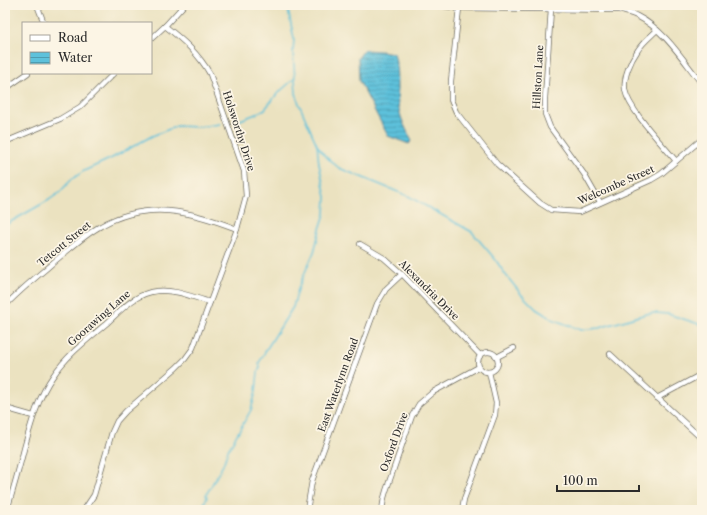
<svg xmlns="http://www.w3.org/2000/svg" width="707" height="515" font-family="'Libre Caslon Text',serif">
  <defs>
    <pattern id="water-rules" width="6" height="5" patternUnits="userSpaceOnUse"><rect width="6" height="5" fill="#5dc1db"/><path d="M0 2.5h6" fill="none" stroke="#4d9db2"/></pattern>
  </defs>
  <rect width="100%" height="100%" fill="#fcf5e5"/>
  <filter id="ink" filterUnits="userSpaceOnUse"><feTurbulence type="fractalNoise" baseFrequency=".025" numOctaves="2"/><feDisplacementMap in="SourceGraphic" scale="8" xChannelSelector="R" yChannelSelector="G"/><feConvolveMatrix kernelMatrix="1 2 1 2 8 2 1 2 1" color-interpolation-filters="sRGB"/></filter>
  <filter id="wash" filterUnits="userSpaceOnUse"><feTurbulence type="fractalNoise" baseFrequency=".012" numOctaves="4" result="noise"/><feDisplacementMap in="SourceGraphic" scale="16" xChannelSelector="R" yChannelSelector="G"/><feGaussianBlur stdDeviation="0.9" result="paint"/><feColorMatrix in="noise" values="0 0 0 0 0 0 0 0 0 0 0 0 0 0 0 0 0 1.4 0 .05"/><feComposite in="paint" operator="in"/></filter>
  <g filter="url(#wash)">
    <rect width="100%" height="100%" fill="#ebe2c0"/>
    <path fill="url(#water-rules)" stroke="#447683" d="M364,50L380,51L394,53C399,71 395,91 399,109C401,120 407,131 412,141L409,144L388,136L359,81L358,58Z"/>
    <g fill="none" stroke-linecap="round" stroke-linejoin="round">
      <g stroke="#5dc1db" stroke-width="1.5">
        <path d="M235,122L256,114L265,109L277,94L295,78"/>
        <path d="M317,145L325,156L339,168L408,196L472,232L495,259L505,274L521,294L536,309L552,319L581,330L599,328L646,314L655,313L668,314L702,325"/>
        <path d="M5,225L49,200L59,193L72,179L84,171L112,158L152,136L177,126L198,127L220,124"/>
        <path d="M201,510L207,497L206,495L223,465L228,450L251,410L256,391L258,372L260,367L259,363L266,350L293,307L299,286L314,252L320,229L325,214L326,197L319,164L317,145L299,104L296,93L293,52L294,39L287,5"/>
      </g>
    </g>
  </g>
  <g filter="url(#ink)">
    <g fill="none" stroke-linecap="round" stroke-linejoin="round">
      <g stroke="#6e6b5f" stroke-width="6">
        <g id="street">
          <path d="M37,5L44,23"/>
          <path d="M436,5L459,8L619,10C625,12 631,13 637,16C665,30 683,60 702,84"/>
          <path d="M459,8L451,81V100L456,112L497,164L540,203L551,210L580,212L651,180L661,174L702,139"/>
          <path d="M551,9L545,98V114L550,127L584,174L600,202"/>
          <path d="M657,30C651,36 643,42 638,50C631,60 623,77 625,90C629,110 662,144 676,161"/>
          <path d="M151,39L165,26L184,5"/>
          <path d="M5,89L28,73"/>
          <path d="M5,142L60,119L80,107L114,73"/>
          <path d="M360,244L384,258L402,274L480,355"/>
          <path d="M5,306C20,290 38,276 55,261C70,249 84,235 101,226C147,200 191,211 237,229"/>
          <circle cx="488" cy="362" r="10"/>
          <path d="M610,354L702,439"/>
          <path d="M497,357L514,348"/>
          <path d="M657,398L702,374"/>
          <path d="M5,408L33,416"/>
          <path d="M7,510C13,490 19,469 24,449C31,424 38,397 53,376C67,355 88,339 107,323C121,310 136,293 157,291C175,289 192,297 210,302"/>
          <path d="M84,510L94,495L112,432L117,421L126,411L176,368L185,359L193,348L237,229L246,196L244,171L210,74C199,54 183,40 165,26"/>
          <path d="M307,510L312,481L377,304L386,289L402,274"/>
          <path d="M382,510L384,498L386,491L412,416L419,404L433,392L479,367"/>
          <path d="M462,510L464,499L495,415L496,403L489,372"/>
        </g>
      </g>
      <use href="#street" stroke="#fff" stroke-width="4.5"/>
    </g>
  </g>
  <g text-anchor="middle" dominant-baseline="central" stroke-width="3.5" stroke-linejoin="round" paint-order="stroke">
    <g font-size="10" fill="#2b2b2b" stroke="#fcf5e5">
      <text transform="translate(538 77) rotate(-87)">Hillston Lane</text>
      <text transform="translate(239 131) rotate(72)">Holsworthy Drive</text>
      <text transform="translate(616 185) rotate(-24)">Welcombe Street</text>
      <text transform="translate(64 244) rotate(-39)">Tetcott Street</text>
      <text transform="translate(429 290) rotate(45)">Alexandria Drive</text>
      <text transform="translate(99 318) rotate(-41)">Goorawing Lane</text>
      <text transform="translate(338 385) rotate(-70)">East Waterlynn Road</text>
      <text transform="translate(394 442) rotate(-70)">Oxford Drive</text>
    </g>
  </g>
  <rect width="707" height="515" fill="none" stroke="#fcf5e5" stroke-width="20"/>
  <rect x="22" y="22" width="130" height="52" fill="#fcf5e5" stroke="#a8a49b"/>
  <rect x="30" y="35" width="20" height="6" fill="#ffffff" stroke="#a8a49b"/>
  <text x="58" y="42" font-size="12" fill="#2b2b2b">Road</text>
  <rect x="30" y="52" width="20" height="12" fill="url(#water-rules)" stroke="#a8a49b"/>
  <text x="58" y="62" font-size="12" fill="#2b2b2b">Water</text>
  <path d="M557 485v6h82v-6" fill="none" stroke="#2b2b2b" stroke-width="2"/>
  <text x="563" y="485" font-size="12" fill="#2b2b2b" stroke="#fcf5e5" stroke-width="3" paint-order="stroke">100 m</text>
</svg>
